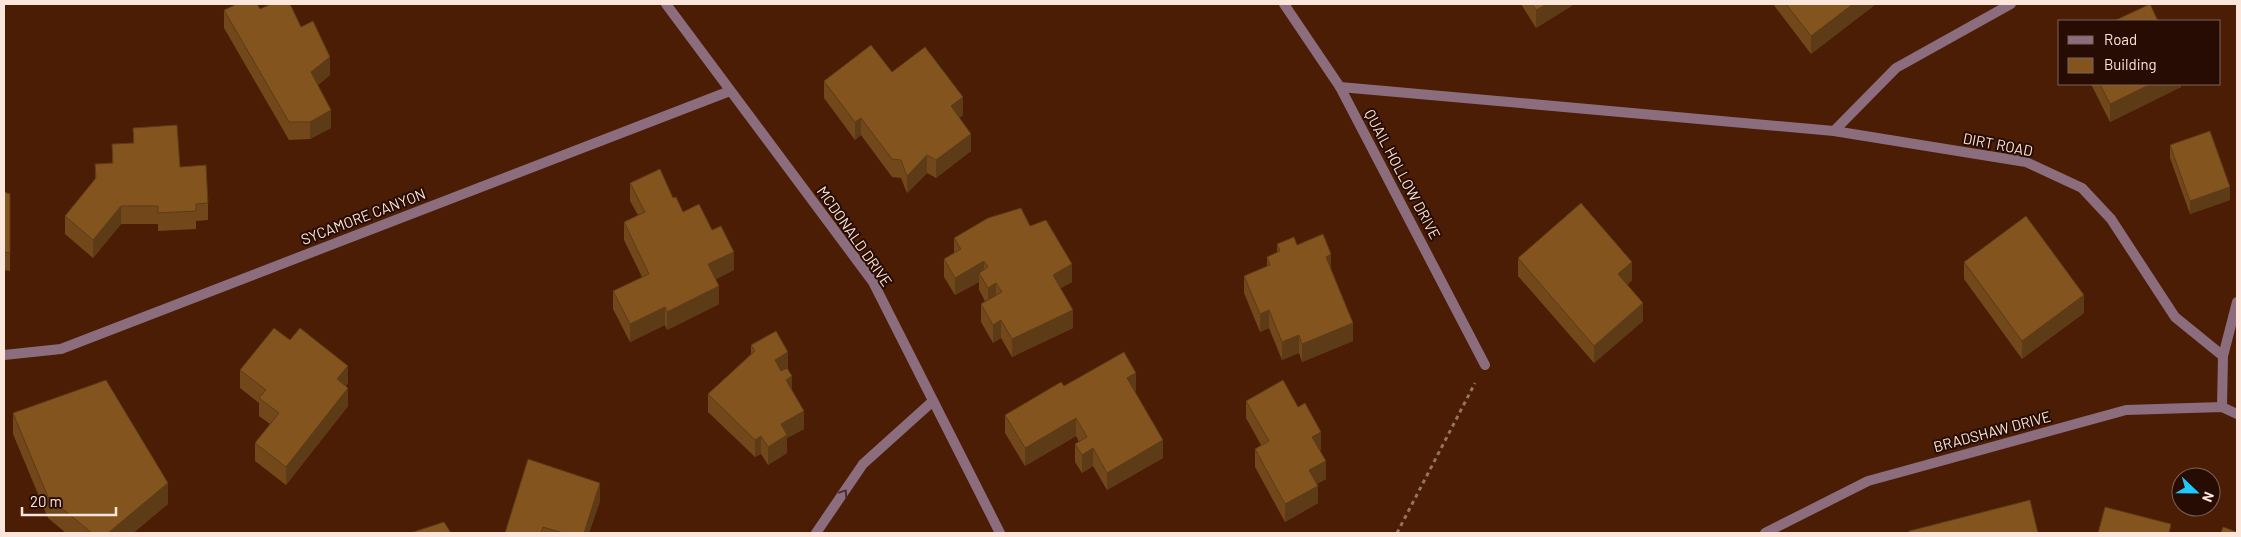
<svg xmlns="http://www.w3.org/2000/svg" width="2241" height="537" font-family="Barlow,sans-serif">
  <rect width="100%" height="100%" fill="#4a1d04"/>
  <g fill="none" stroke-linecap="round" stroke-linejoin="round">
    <path stroke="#967360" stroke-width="3" stroke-dasharray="4 4" stroke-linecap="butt" d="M1397,533L1475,383"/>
    <g stroke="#8b6d7d" stroke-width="10">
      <path d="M666,4L873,282L1000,533"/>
      <path d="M1284,4L1340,87L1485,365"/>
      <path d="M1340,87L1834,131L2026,162L2082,188L2111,219L2175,317L2223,356"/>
      <path d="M1834,131L1896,68L2011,4"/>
      <path d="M4,355L61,349L730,91"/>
      <path d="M2222,407L2223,356L2237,302"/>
      <path d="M816,533L863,464L933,401"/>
      <path d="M1765,533L1868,481L2126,410L2222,407L2237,414"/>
    </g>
  </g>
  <g fill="#72481b">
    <path d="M1521,4H1573V5L1536,28Z"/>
    <path d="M1773,4H1876L1811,54Z"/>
    <path d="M260,9L301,27L330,75L318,85L331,128L310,139L289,140L224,28V10Z"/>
    <path d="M892,72L963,115L959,118L971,151L936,178L927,173L907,193L901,178L892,177L861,135L855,140L824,98V81Z"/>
    <path d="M2091,84H2181V87L2110,122Z"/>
    <path d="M133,128L180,167L208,203V220L196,221V229L158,231V224H121L93,258L65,234V216L95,179V164L112,163V144L133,143Z"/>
    <path d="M2170,145L2230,200L2190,214L2170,158Z"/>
    <path d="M630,183L673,198L683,212L712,230L734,270L716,279L719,304L667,330L665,325L630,342L613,309V291L642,277L624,240V222L638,215L630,201Z"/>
    <path d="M4,192L10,194V271L4,270Z"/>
    <path d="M1030,226L1072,282L1060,288L1073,328L1012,357L1001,338L993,343L981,322V304L985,301L979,290V282L955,295L944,277V259L954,253V238Z"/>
    <path d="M1277,244L1297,245L1331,271L1353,341L1302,362L1299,353L1282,360L1269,328L1260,332L1244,293V276L1267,266V257L1277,253Z"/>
    <path d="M1518,258L1632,280L1627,285L1643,321L1594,363L1518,276Z"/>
    <path d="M1964,262L2084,313L2022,359L1964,279Z"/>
    <path d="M290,340L348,383L346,386L348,406L286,485L255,461V443L270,424L259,416V403L240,388V370Z"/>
    <path d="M751,345L788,370L792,390L804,429L787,438V453L768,465L761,454L755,457L708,412V394L751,354Z"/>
    <path d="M1064,386L1136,391H1135L1163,458L1107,490L1093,466L1082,473L1075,462V444L1079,442L1076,436L1025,466L1005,433V415Z"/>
    <path d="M1246,401L1321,450H1319L1326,479L1317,484L1318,503L1285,522L1255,467V449L1261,445L1246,418Z"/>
    <path d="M13,413L168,504L133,533H66L48,518L13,434Z"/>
    <path d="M600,501L589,533H505Z"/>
  </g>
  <g fill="#5c3b16">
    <path d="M1547,4H1573V5L1536,28V10Z"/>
    <path d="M1853,4H1876L1811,54V36Z"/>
    <path d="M330,57V75L311,90V72Z"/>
    <path d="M2151,84H2181V87L2110,122V104Z"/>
    <path d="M963,97V115L951,124V106Z"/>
    <path d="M331,110V128L310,139V122Z"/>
    <path d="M861,118V135L855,140V122Z"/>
    <path d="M971,134V151L936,178V160Z"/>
    <path d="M927,155V173L907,193V176Z"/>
    <path d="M2230,187V200L2190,214V201Z"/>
    <path d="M121,206V224L93,258V240Z"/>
    <path d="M734,252V270L708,282V264Z"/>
    <path d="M1331,254V272L1326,257Z"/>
    <path d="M984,261V279L979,273V282L955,295V278Z"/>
    <path d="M1632,262V280L1618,292V274Z"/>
    <path d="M1072,264V282L1053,293V275Z"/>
    <path d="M996,283V301L988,306V288Z"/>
    <path d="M719,286V304L667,330V312Z"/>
    <path d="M2084,295V313L2022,359V341Z"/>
    <path d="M1643,303V321L1594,363V346Z"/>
    <path d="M665,307V325L630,342V324Z"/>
    <path d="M1073,310V328L1012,357V339Z"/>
    <path d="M1269,310V328L1260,332V314Z"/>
    <path d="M1001,320V338L993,343V325Z"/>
    <path d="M1353,323V341L1302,362V344Z"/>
    <path d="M1299,335V353L1282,360V342Z"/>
    <path d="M788,352V370L775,378V360Z"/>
    <path d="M348,366V383L337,397V379Z"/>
    <path d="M1136,373V391L1127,396V378Z"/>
    <path d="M792,376V394L786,380Z"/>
    <path d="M348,388V406L286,485V467Z"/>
    <path d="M804,411V429L787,438V453L768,465V447L781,424Z"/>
    <path d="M1076,418V436L1025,466V448Z"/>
    <path d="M1321,432V450L1312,454V437Z"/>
    <path d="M761,436V454L755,457V440Z"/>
    <path d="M1163,440V458L1107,490V473Z"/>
    <path d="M1093,448V466L1082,473V455Z"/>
    <path d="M1326,461V479L1309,488V470Z"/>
    <path d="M168,483V504L133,533H108Z"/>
    <path d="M600,483V501L589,533H584Z"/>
    <path d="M1318,486V503L1285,522V504Z"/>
  </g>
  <g fill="#84541f" stroke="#5c3b16">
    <path d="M237,4H257L260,9L271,4H290L301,27L313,21L330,57L311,72L331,110L310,122H289L224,10Z"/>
    <path d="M1532,4H1547L1536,10Z"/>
    <path d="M1786,4H1853L1811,36Z"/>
    <path d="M2150,4L2158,21H2114Z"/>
    <path d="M871,45L892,72L925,47L963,97L951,106L971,134L936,160L927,155L907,176L901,160L892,159L861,118L855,122L824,81Z"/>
    <path d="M2100,84H2151L2110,104Z"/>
    <path d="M177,125L180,167L206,165L208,203L196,204V211L158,213V206H121L93,240L65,216L96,178L95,164L113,163L112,144L134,143L133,128Z"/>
    <path d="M2210,131L2230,187L2190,201L2170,145Z"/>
    <path d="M660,169L673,198L676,197L683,212L699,204L712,230L721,226L734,252L708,264L719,286L667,312L665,307L630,324L613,291L649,274L624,222L645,212L630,183Z"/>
    <path d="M4,192L10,194V253L4,252Z"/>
    <path d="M1581,203L1632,262L1618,274L1643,303L1594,346L1518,258Z"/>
    <path d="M1021,208L1030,226L1046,220L1072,264L1053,275L1073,310L1012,339L1001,320L993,325L981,304L1002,292L996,283L988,288L979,273L988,267L984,261L955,278L944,259L961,249L954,238L988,218Z"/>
    <path d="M2026,216L2084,295L2022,341L1964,262Z"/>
    <path d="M1323,234L1331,254L1326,257L1353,323L1302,344L1299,335L1282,342L1269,310L1260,314L1244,276L1270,265L1267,257L1280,251L1277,244L1294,237L1297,245Z"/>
    <path d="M274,328L290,340L300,328L348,366L337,379L348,388L286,467L255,443L279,413L259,398L266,390L240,370Z"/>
    <path d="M776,331L788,352L775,360L781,371L787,368L792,376L786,380L804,411L781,424L787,435L768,447L761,436L755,440L708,394L755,351L751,345Z"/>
    <path d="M1124,352L1136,373L1127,378L1163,440L1107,473L1093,448L1082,455L1075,444L1087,437L1076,418L1025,448L1005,415L1061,382L1064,386Z"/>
    <path d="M106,380L168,483L108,533H92L48,497L13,413Z"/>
    <path d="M1283,380L1298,407L1305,403L1321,432L1312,437L1326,461L1309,470L1318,486L1285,504L1255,449L1269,441L1246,401Z"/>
    <path d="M528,459L600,483L584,533H563L543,527L541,533H505Z"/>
    <path d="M2030,500L2038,533H1909V531Z"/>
    <path d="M2105,507L2171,524L2169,533H2098Z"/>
    <path d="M444,522L451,533H410Z"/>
    <path d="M2223,527L2237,532V533H2221Z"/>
  </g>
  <defs><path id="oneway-chevron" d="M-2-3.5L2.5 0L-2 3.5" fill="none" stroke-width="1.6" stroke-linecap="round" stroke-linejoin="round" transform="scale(1.25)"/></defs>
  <use stroke="#492e2d" href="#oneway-chevron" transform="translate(844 493) rotate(-56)"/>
  <g text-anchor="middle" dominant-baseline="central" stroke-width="4" stroke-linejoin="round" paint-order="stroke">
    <g font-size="15" fill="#fce5db" stroke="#260c02">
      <text transform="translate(1998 144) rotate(11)">DIRT ROAD</text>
      <text transform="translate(1403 174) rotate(62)">QUAIL HOLLOW DRIVE</text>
      <text transform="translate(363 216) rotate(-21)">SYCAMORE CANYON</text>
      <text transform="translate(855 236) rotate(55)">MCDONALD DRIVE</text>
      <text transform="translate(1992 431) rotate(-15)">BRADSHAW DRIVE</text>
    </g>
  </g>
  <rect width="2241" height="537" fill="none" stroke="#fce5db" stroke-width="10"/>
  <rect x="2058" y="20" width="162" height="65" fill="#260c02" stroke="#7c6359"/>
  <rect x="2068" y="36" width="25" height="8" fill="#8b6d7d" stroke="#7c6359"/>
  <text x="2104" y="45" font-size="15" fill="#fce5db">Road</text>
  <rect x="2068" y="58" width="25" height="15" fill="#84541f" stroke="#7c6359"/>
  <text x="2104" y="70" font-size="15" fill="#fce5db">Building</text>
  <g transform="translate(2196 492) rotate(112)"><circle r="24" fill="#260c02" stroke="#7c6359"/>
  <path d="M0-4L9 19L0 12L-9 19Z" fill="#1fc9fd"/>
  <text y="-8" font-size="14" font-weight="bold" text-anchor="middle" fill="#fce5db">N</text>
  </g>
  <path d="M22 507v8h94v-8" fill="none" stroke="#fce5db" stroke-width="2.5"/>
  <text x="30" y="507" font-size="15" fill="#fce5db" stroke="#260c02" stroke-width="4" paint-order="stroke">20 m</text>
</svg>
